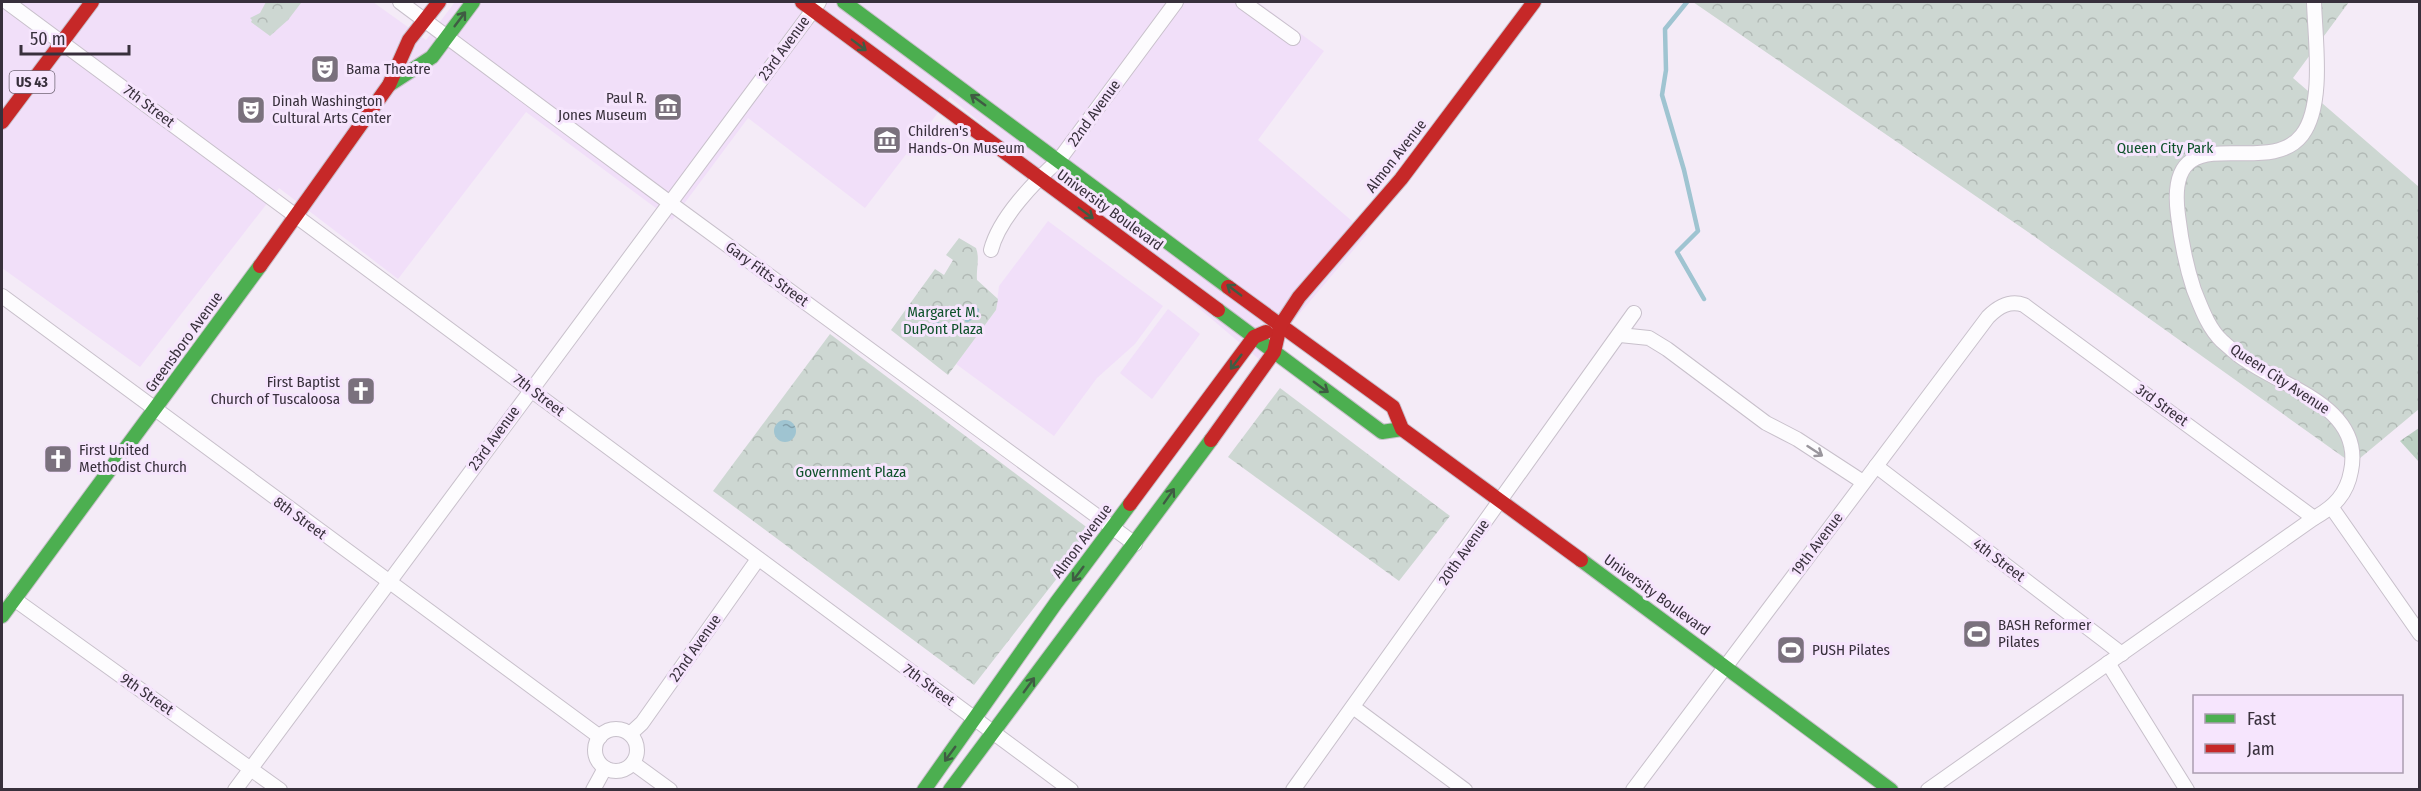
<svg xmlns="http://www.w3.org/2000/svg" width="2421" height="791" font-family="'Fira Sans Condensed',sans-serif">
  <defs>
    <pattern id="forest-crowns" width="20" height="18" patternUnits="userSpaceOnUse" patternTransform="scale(1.5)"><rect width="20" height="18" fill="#bdd0c4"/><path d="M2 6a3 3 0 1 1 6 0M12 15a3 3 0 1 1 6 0" fill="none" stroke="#a3b3a9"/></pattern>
    <pattern id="park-crowns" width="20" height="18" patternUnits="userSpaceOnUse" patternTransform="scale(1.5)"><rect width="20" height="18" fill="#cdd7d2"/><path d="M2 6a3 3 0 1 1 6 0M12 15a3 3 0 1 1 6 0" fill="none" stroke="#b1b9b5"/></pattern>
    <pattern id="water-ripples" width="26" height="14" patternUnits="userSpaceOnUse" patternTransform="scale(1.5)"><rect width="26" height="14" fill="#9fc4d1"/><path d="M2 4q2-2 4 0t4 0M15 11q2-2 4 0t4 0" fill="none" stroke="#83a0ab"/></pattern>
  </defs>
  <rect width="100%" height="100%" fill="#f4ebf7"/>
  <g fill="#f1dff9">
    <path d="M2,2H373L426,40L455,2H1258L1324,51L1258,140L1367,234L1260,360L950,97L865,208L748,118L672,220L526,112L398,279L279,188L140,367L2,268Z"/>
    <path d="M1048,221L1163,306L1135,344L1097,378L1054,436L956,364L996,310L999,286Z"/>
    <path d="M1168,309L1200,334L1152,399L1120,373Z"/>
  </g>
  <path fill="url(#forest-crowns)" d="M2419,428V462L2400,441Z"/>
  <g fill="url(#park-crowns)">
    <path d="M266,2H299L301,3L288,20L270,36L251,22L252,20L250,18L260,13Z"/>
    <path d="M1693,2H2349L2293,78L2419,187V409L2353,464L2028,232Z"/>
    <path d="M959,238L976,248C980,258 976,269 977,280L998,299L996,310L948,375L891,330L935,269L944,275L953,260L946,255Z"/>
    <path d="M830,334L1093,532L974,685L713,491Z"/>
    <path d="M1280,388L1450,516L1399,581L1228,457Z"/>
  </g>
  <circle fill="url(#water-ripples)" cx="785" cy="431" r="11"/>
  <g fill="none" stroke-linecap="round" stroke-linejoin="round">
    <g stroke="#9fc4d1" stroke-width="4.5">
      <path d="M1687,2L1665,29L1666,70L1662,95L1684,170L1698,231L1677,252L1704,299"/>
      <path d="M926,311C934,323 934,323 948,329L958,323"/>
      <path d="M967,320L975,315L977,310"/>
    </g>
    <g stroke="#c8c0cb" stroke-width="16">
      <g id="street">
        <path d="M7,2L1071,790"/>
        <path d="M400,2L670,203L1135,544"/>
        <path d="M1243,2L1293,38"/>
        <path d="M991,250C999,218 1035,181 1059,160L1176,2"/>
        <path d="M2,296L600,737"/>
        <path d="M1620,335L1649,338L1667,349L1766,423L1797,439L1863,482"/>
        <path d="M1876,466L2122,654"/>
        <path d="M2332,508L2420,634"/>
        <path d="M14,599L280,790"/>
        <path d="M2108,663L2187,790"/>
        <path d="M1353,707L1465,790"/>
        <circle cx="616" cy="750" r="21"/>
        <path d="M630,734L642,723L758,559"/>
        <path d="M633,763L670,790"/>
        <path d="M235,790L819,2"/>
        <path d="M593,790L605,768"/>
        <path d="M1293,790L1634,313"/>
        <path d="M1633,790L1988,317C1999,306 2010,300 2024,305L2314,518"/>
        <path d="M1928,790L2314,518C2334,507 2347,494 2351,471C2364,408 2286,388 2247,361C2238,356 2230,348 2222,341C2208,328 2201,307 2194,290C2186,266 2181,240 2178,215C2164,110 2266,182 2302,135C2325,105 2315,38 2314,2"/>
      </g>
    </g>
    <g stroke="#c8c0cb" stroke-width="16">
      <g id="fast">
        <path d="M844,2L1228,287"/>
        <path d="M389,85L432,57L473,2"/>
        <path d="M1218,310L1382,432L1402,429"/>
        <path d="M1581,560L1891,790"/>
        <path d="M2,616L260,266"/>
        <path d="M924,790L1056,603L1130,504"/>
        <path d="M950,790L1211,440"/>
      </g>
    </g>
    <g stroke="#c8c0cb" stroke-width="16">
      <g id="jam">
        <path d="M802,2L1218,310"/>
        <path d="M2,122L92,2"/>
        <path d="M260,266L389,85L409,40L439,2"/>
        <path d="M1228,287L1393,407L1402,429L1581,560"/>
        <path d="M1211,440L1274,352L1280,326L1299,297L1401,179L1534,2"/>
        <path d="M1130,504L1254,337L1266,332"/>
      </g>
    </g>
    <use href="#street" stroke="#fdfcfe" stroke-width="14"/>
    <use href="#fast" stroke="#4caf50" stroke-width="14"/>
    <use href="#jam" stroke="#c62828" stroke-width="14"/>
  </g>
  <defs><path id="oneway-shaft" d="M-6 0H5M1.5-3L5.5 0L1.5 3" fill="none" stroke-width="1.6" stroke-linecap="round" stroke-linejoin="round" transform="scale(1.5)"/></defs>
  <g stroke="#3f5c43">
    <use href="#oneway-shaft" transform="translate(460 19) rotate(-53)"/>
    <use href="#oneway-shaft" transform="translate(859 45) rotate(37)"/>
    <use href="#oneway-shaft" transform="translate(978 100) rotate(-144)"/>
    <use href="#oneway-shaft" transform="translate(1086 213) rotate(37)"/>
    <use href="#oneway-shaft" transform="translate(1234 290) rotate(-143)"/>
    <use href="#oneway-shaft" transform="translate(1236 362) rotate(127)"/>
    <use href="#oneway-shaft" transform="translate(1321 387) rotate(36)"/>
    <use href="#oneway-shaft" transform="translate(1169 496) rotate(-55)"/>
    <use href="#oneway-shaft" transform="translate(1078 574) rotate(127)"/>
    <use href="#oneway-shaft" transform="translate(1029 685) rotate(-54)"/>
    <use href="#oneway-shaft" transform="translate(950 754) rotate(126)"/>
  </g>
  <use stroke="#9a969d" href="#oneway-shaft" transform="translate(1815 451) rotate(33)"/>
  <defs>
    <g id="theatre-square" transform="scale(1.5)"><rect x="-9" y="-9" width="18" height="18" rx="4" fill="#7a717d" stroke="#f6e5fd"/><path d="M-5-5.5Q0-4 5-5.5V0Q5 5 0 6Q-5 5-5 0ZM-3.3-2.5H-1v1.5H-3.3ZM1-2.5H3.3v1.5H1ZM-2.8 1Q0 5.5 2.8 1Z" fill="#fff"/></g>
    <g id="museum-square" transform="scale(1.5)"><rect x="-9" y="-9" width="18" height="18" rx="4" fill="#7a717d" stroke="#f6e5fd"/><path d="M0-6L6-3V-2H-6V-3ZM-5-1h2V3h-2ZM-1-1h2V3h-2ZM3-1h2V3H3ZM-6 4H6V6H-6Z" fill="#fff"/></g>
    <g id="church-square" transform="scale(1.5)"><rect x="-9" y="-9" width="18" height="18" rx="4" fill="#7a717d" stroke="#f6e5fd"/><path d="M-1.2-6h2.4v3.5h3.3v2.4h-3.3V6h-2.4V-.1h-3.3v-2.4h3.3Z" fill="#fff"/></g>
    <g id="stadium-square" transform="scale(1.5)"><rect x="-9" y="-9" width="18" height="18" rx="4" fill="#7a717d" stroke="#f6e5fd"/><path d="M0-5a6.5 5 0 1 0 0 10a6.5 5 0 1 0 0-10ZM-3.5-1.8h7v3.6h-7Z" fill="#fff"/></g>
  </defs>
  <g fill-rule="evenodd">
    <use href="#theatre-square" x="325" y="69"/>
    <use href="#museum-square" x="668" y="107"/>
    <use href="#theatre-square" x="251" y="110"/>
    <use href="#museum-square" x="887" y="140"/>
    <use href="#church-square" x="361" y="391"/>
    <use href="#church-square" x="58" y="459"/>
    <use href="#stadium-square" x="1977" y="634"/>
    <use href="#stadium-square" x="1791" y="650"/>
  </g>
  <g text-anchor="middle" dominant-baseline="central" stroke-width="6" stroke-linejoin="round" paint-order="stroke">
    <rect fill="#f6e5fd" stroke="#716676" stroke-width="1.5" x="9.5" y="71" width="45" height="22" rx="4.5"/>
    <g font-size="14" font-weight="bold" fill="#38303c">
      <text x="32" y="82">US 43</text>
    </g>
    <g font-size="15" fill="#38303c" stroke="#f6e5fd">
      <text transform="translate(784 48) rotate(-54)">23rd Avenue</text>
      <text transform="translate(149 106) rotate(37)">7th Street</text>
      <text transform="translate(1094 113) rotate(-54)">22nd Avenue</text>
      <text transform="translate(1396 156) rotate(-52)">Almon Avenue</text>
      <text transform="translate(1110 210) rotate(36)">University Boulevard</text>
      <text transform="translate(767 274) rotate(36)">Gary Fitts Street</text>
      <text transform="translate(184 342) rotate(-54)">Greensboro Avenue</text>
      <text transform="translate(2280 379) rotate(33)">Queen City Avenue</text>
      <text transform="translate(539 395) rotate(37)">7th Street</text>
      <text transform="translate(2162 405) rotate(36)">3rd Street</text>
      <text transform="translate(494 438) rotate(-54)">23rd Avenue</text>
      <text transform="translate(300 518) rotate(36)">8th Street</text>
      <text transform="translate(1082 541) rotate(-53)">Almon Avenue</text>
      <text transform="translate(1817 544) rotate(-53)">19th Avenue</text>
      <text transform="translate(1464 552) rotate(-55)">20th Avenue</text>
      <text transform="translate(1999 560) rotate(37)">4th Street</text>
      <text transform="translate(1657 595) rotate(36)">University Boulevard</text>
      <text transform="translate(695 648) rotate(-55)">22nd Avenue</text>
      <text transform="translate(929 685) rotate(36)">7th Street</text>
      <text transform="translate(147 694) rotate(35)">9th Street</text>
    </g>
    <g font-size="15" fill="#38303c" stroke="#f6e5fd" text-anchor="start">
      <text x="346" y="69">Bama Theatre</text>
      <text x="647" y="98" text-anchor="end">Paul R.<tspan x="647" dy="17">Jones Museum</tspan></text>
      <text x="272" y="101">Dinah Washington<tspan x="272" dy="17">Cultural Arts Center</tspan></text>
      <text x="908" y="131">Children's<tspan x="908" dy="17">Hands-On Museum</tspan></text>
      <text x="340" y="382" text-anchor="end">First Baptist<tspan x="340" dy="17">Church of Tuscaloosa</tspan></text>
      <text x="79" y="450">First United<tspan x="79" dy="17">Methodist Church</tspan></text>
      <text x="1998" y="625">BASH Reformer<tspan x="1998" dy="17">Pilates</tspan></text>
      <text x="1812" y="650">PUSH Pilates</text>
    </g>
    <g font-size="15" fill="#0e512a" stroke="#f6e5fd">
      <text x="2165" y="148">Queen City Park</text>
      <text x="943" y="312">Margaret M.<tspan x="943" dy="17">DuPont Plaza</tspan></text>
      <text x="851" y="472">Government Plaza</text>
    </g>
  </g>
  <rect width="2421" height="791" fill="none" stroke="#38303c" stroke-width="6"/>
  <rect x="2193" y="695" width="210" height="78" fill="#f6e5fd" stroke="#aa9db0" stroke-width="1.5"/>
  <rect x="2205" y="714" width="30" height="9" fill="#4caf50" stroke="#aa9db0" stroke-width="1.5"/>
  <text x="2247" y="725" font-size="18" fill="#38303c">Fast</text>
  <rect x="2205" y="744" width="30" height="9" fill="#c62828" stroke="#aa9db0" stroke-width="1.5"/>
  <text x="2247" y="755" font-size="18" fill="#38303c">Jam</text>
  <path d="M21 45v9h108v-9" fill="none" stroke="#38303c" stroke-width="3"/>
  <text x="30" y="45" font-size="18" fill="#38303c" stroke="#f6e5fd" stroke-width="4.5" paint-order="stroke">50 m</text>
</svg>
